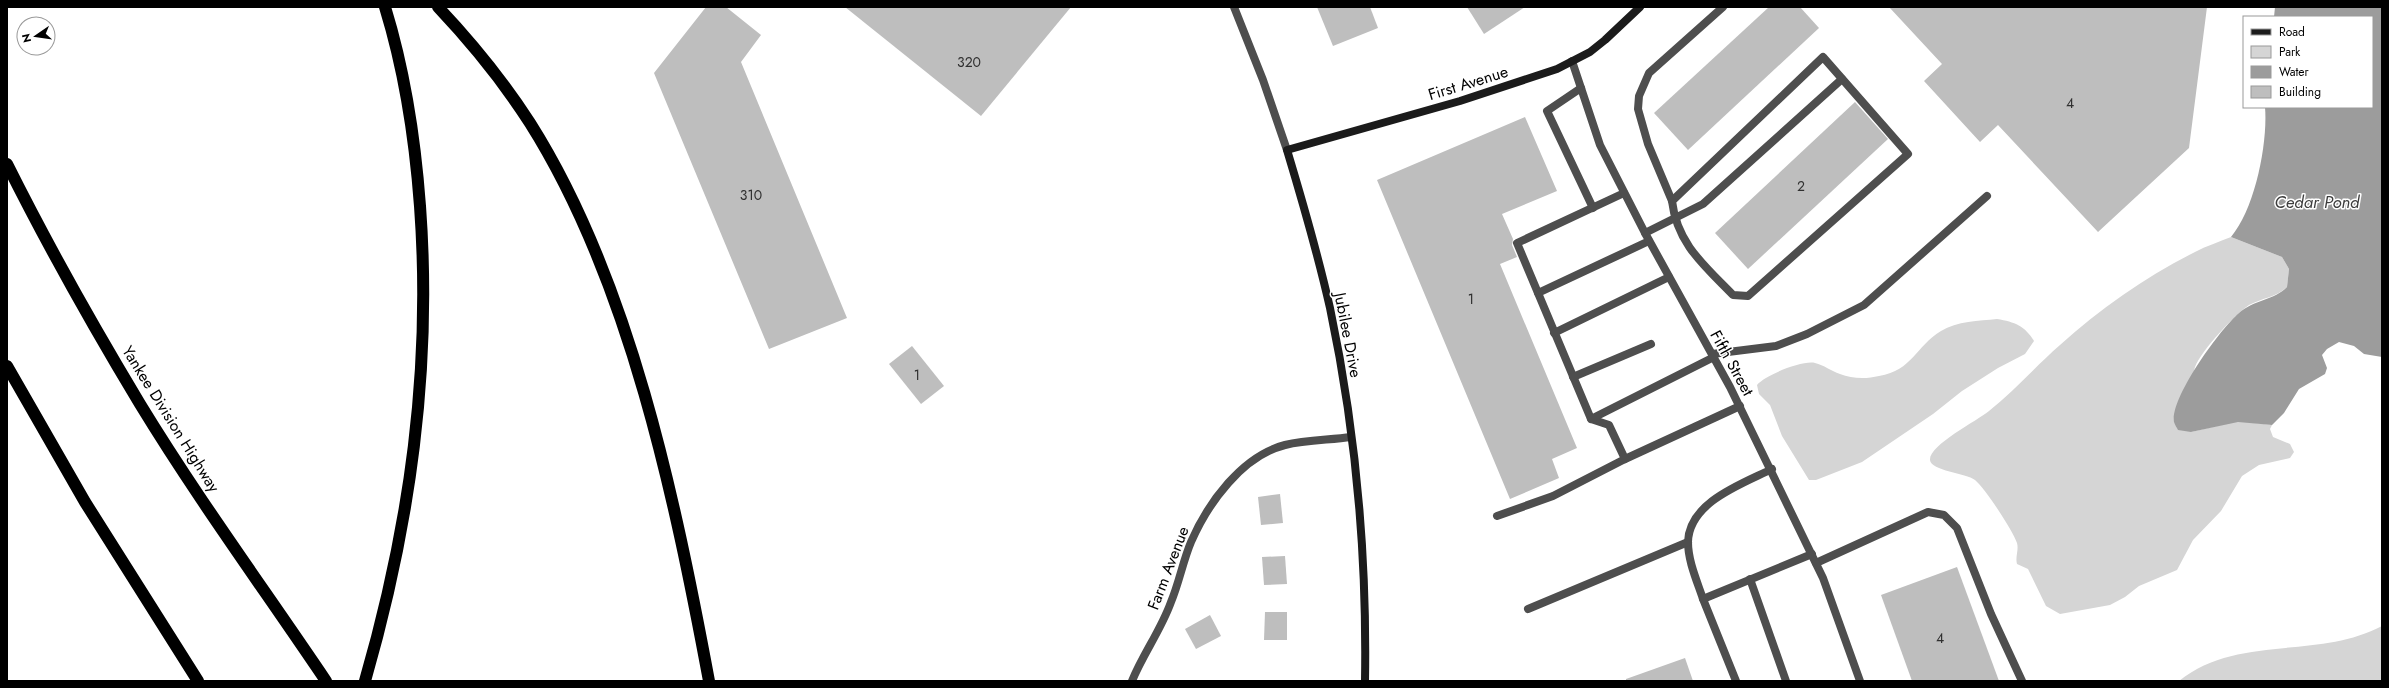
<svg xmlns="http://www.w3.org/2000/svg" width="2389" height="688" font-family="Jost,sans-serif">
  <rect width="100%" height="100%" fill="#fff"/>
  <g fill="#d5d5d5">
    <path d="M2231,237L2282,257L2289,269L2287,287C2277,297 2262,298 2249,305C2234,315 2202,350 2195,367C2191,378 2192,417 2191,432L2238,421L2272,425L2270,429L2273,437L2290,444L2294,452L2290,458L2259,465L2242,476L2221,511L2193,540L2177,570L2139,586L2125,597L2110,605L2060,614L2046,606L2028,569L2017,564C2015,557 2019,550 2017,543C2013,531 1985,488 1975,480C1966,473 1931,471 1930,460C1929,445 1977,421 1989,411C2014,391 2036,366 2060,345C2100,309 2147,276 2195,252C2206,246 2219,242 2231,237Z"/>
    <path d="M1997,319C2015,322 2025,326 2034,341L2025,354L1998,368L1962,391L1933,414L1862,462L1816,480H1809L1782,436L1770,405L1759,394L1757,385C1765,375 1803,360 1815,363C1824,365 1831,371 1840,374C1852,379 1867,379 1879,376C1913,370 1915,347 1941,331C1957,321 1979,321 1997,319Z"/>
    <path d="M2382,626V681H2179C2237,634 2318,660 2382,626Z"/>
  </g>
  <path fill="#9c9c9c" d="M2275,7H2382V357L2364,354L2354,346L2339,342L2327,349L2322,355L2327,368L2325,374L2299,389L2284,413L2272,425L2238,422L2191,432L2178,430C2177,428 2175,425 2174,422C2170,398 2220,329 2239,313C2253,300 2275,300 2287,287L2289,269L2282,257L2231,237C2255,209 2268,143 2265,107H2372V17H2274Z"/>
  <g fill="#bebebe">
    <path d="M706,7H726L761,35L741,62L847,318L769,349L654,73Z"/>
    <path d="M845,7H1071L981,116Z"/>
    <path d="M1317,7H1370L1378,28L1333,46Z"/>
    <path d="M1467,7H1525L1484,34Z"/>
    <path d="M1769,7H1800L1819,28L1688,150L1654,113Z"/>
    <path d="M1889,7H2207L2189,148L2098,232L1998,125L1980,142L1924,81L1942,64Z"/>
    <path d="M1855,102L1888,139L1748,269L1715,233Z"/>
    <path d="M1525,117L1557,191L1502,214L1513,239L1512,245L1517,257L1500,264L1577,448L1552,459L1559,478L1510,499L1377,180Z"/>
    <path d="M912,346L944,386L921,404L889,364Z"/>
    <path d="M1280,494L1283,523L1261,525L1258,497Z"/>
    <path d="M1285,556L1287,584L1264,585L1262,557Z"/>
    <path d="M1957,567L1999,681H1912L1881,595Z"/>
    <path d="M1265,612H1287V640H1264Z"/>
    <path d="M1210,615L1221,636L1196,649L1185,629Z"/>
    <path d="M1685,658L1693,681H1626V679Z"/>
  </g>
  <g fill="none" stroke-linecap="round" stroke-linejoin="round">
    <g stroke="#4e4e4e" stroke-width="8">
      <path d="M1823,57L1908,154L1748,296L1733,295C1705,266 1677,244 1672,201Z"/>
      <path d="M1581,88L1547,111L1593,208"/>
      <path d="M1624,193L1517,243L1591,419L1609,425L1625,459L1740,406"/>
      <path d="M1672,201L1648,144L1638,109L1639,96L1649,73L1723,7"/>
      <path d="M1645,233L1703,204L1842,79"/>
      <path d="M1538,293L1649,241"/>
      <path d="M1554,333L1669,277"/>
      <path d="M1712,354L1776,346L1807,334L1864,305L1987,196"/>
      <path d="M1573,377L1651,344"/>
      <path d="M1591,419L1714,357"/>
      <path d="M1497,516L1553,496L1625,459"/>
      <path d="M1816,563L1928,512L1944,515L1957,528L1991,614L2022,681"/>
      <path d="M1750,579L1786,681"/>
      <path d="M1703,599C1697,581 1688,561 1688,542C1689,502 1742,484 1772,469"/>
      <path d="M1528,609L1688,542"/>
      <path d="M1736,681L1703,599L1812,554"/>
    </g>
    <g stroke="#4e4e4e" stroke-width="8">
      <path d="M1234,7L1263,80L1287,150"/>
      <path d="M1572,61L1600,145L1645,233L1730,387L1823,578L1860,681"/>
      <path d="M1132,681C1143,654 1161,630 1171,602C1179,583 1183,561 1191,542C1208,503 1242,456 1285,445C1306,440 1330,440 1351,437"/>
    </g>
    <path stroke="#1b1b1b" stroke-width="8" d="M1365,681C1367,556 1356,431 1330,308C1318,255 1303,203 1287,150L1460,101L1557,69L1590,52L1605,40L1640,7"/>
    <g stroke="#000" stroke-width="12">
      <path d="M438,7C472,43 503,81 530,123C630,281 675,499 709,681"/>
      <path d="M7,164C48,246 93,326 140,404C198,499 264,589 326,681"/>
      <path d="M7,366L85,502L198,681"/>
      <path d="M365,681C410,525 432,369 420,206C415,138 405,72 385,7"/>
    </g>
  </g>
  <g text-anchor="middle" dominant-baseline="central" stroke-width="3" stroke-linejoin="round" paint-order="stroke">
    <g font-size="14" fill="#303030">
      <text x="969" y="62">320</text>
      <text x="2070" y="103">4</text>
      <text x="1801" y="186">2</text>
      <text x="751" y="195">310</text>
      <text x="1471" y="299">1</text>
      <text x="917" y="375">1</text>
      <text x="1940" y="638">4</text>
    </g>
    <g font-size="16" fill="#000" stroke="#fff">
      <text transform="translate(1468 83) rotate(-17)">First Avenue</text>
      <text transform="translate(1348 335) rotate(79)">Jubilee Drive</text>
      <text transform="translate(1732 363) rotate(61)">Fifth Street</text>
      <text transform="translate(171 419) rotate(58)">Yankee Division Highway</text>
      <text transform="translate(1168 568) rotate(-69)">Farm Avenue</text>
    </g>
    <g font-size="17" font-style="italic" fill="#3d3d3d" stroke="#fff">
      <text x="2317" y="202">Cedar Pond</text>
    </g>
  </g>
  <rect width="2389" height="688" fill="none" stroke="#000000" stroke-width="16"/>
  <rect x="2243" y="16" width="130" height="92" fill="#ffffff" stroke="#999999"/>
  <rect x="2251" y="29" width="20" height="6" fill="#1b1b1b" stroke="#999999"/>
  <text x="2279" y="36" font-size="12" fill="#000000">Road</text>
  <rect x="2251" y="46" width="20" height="12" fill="#d5d5d5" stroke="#999999"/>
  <text x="2279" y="56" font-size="12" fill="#000000">Park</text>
  <rect x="2251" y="66" width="20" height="12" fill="#9c9c9c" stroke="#999999"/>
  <text x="2279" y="76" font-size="12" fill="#000000">Water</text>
  <rect x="2251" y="86" width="20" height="12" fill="#bebebe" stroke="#999999"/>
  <text x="2279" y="96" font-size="12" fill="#000000">Building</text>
  <g transform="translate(36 36) rotate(257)"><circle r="19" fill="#ffffff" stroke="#999999"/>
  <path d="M0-3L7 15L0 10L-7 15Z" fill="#000000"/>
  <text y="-6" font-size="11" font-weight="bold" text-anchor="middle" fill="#000000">N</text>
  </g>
</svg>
